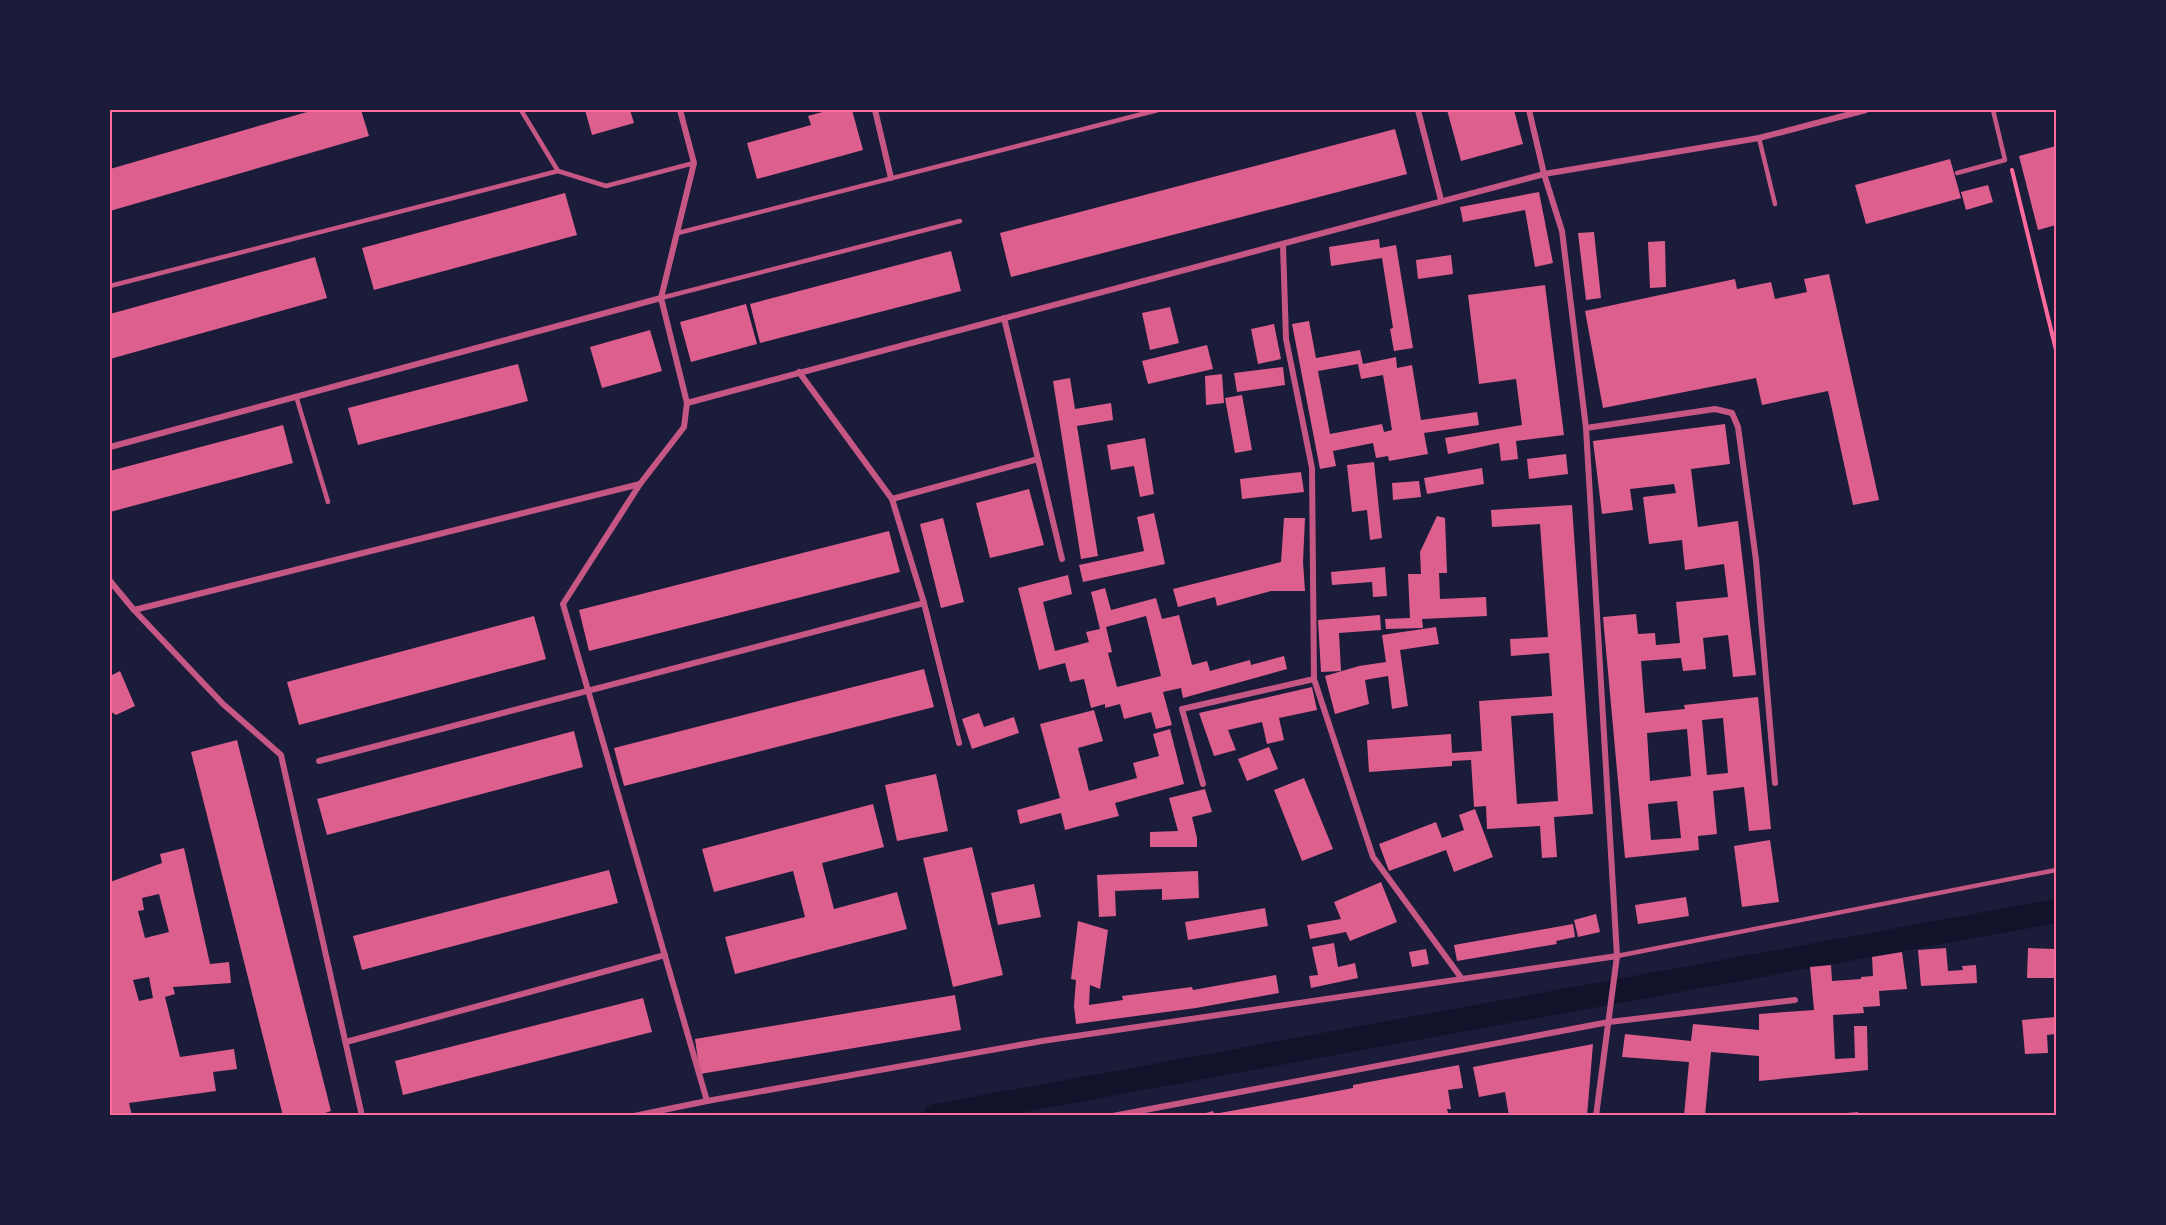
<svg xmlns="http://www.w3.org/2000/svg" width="2166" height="1225" font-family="Ubuntu,sans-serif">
  <rect width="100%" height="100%" fill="#1b1b3a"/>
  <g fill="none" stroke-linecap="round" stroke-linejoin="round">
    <path stroke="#12122b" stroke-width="24" d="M935,1116L2056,911"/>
  </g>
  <g fill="#dd5f8e" fill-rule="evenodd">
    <path d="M314,110H361L369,136L110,211V169Z"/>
    <path d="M585,110H630L634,123L592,135Z"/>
    <path d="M830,110H852L863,150L757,179L747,143L811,125L808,116Z"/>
    <path d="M1447,110H1514L1523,144L1461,161Z"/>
    <path d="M1395,129L1407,174L1011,277L1000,233Z"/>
    <path d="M2056,146V177H2054L2056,188V225L2038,230L2019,156Z"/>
    <path d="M1950,159L1961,198L1866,224L1855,185Z"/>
    <path d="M1988,185L1993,202L1966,210L1961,192Z"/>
    <path d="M1539,192L1553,263L1535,267L1525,210L1463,222L1460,207Z"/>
    <path d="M565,193L577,235L374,290L362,248Z"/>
    <path d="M1594,232L1601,298L1586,300L1578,233Z"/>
    <path d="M1379,239L1380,248L1396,245L1413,348L1394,351L1390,329L1393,328L1382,258L1331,266L1329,247Z"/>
    <path d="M1665,241L1666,287L1650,288L1648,242Z"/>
    <path d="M951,251L961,291L760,343L750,304Z"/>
    <path d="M1451,255L1453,274L1418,279L1416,260Z"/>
    <path d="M315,257L327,298L110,359V314Z"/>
    <path d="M1829,274L1879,500L1853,505L1828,391L1762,405L1756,378L1603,408L1585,311L1735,279L1737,289L1771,282L1775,299L1807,292L1804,279Z"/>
    <path d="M1545,285L1564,435L1516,441L1518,459L1501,461L1499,443L1448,454L1445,438L1522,425L1516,379L1479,384L1468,295Z"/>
    <path d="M746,304L757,344L691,362L680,322Z"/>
    <path d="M1170,307L1179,343L1150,350L1142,313Z"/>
    <path d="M1309,321L1316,358L1360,350L1363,364L1396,357L1397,368L1412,365L1421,420L1477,412L1479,425L1424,433L1428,454L1389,461L1388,456L1376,458L1373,443L1333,451L1336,466L1320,469L1292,324ZM1358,364L1361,379L1383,375L1392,430L1384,432L1382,424L1330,434L1318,371Z"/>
    <path d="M1274,324L1281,359L1258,364L1251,329Z"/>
    <path d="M650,330L662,371L602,388L590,347Z"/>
    <path d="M1207,345L1213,369L1148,384L1142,361Z"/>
    <path d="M518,364L528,401L358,445L348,408Z"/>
    <path d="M1283,367L1285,385L1237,392L1234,373Z"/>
    <path d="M1222,374L1224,403L1206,405L1205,376Z"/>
    <path d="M1070,378L1075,409L1111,403L1113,420L1077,426L1098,556L1081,559L1053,381Z"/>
    <path d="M1242,395L1252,450L1235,453L1225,398Z"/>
    <path d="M1725,424L1730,464L1691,469L1698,527L1738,521L1756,675L1733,677L1728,635L1703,638L1706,669L1683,671L1681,658L1641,661L1645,713L1685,709L1684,705L1758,697L1771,829L1749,831L1744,787L1713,791L1717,834L1698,836L1699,850L1625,858L1603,617L1636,614L1638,634L1655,633L1656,645L1680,643L1676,602L1728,597L1724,564L1685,570L1682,540L1649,544L1643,497L1676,493L1674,484L1630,489L1633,510L1602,514L1593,441ZM1723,718L1728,773L1707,775L1702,720ZM1687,729L1691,776L1650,781L1647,733ZM1677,801L1681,838L1651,840L1648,804Z"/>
    <path d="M283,425L293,463L110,512V471Z"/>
    <path d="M1145,438L1154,494L1140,497L1134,466L1111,470L1107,445Z"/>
    <path d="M1566,454L1568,474L1529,479L1527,459Z"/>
    <path d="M1374,462L1382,538L1370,540L1367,510L1352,512L1347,465Z"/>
    <path d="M1482,468L1484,484L1427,494L1424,478Z"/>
    <path d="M1301,472L1304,492L1242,499L1240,479Z"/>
    <path d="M1419,481L1421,497L1393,500L1392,483Z"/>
    <path d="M1029,489L1044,545L990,558L976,503Z"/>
    <path d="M1572,505L1593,814L1554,817L1557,857L1542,858L1540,826L1487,829L1486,806L1474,807L1471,760L1452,761V766L1369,772L1367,740L1451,734L1452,753L1482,751L1479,701L1552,696L1549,653L1511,656L1510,639L1548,637L1540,524L1492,527L1491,510ZM1553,713L1558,801L1517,804L1511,716Z"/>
    <path d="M1154,513L1165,564L1083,582L1079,565L1144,551L1137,517Z"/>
    <path d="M1437,516L1445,518L1447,573H1439L1440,599L1486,597L1487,616L1422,619L1423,628L1386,629L1385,619L1410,618L1408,574H1421L1420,552Z"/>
    <path d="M943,518L964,602L941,608L920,524Z"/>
    <path d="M1284,518H1305L1303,562L1305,591H1271L1217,606L1215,597L1178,607L1173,589L1281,562Z"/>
    <path d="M889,531L900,572L589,651L579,610Z"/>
    <path d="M1385,567L1387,596L1373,597L1372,582L1332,585L1331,572Z"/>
    <path d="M1068,575L1072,594L1043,602L1055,651L1089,642L1086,632L1100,629L1091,592L1105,588L1111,610L1156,598L1162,619L1179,615L1192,665L1207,661L1210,671L1250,660L1251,665L1284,656L1287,669L1183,698L1181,688L1163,692L1172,725L1156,729L1151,712L1124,719L1120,704L1105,708V704L1091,708L1084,679L1070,682L1065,663L1039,670L1018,588ZM1146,616L1161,676L1117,687L1108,653L1112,652L1106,627Z"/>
    <path d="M1380,615L1381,630L1339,633L1341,671L1321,672L1318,620Z"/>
    <path d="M534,616L546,659L299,725L287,682Z"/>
    <path d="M1436,627L1439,644L1400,650L1408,706L1392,709L1388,676L1365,680L1369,704L1335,714L1325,676L1359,666L1386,662L1382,635Z"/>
    <path d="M924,669L934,707L624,786L614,748Z"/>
    <path d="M120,671L135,706L116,715L110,711V676Z"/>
    <path d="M1312,687L1317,710L1279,718L1284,740L1267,744L1262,722L1228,730L1236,750L1214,756L1199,713Z"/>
    <path d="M1094,710L1103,741L1078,748L1089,791L1137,778L1133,763L1159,756L1153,734L1170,729L1184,784L1115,803L1119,816L1076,827L1065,830L1061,813L1020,824L1017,810L1060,798L1040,724Z"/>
    <path d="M979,713L984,727L1014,717L1019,733L972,749L962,719Z"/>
    <path d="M574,731L583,767L327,835L317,799Z"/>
    <path d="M237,740L331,1111L316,1116H283L191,752Z"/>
    <path d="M1269,747L1278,769L1247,781L1238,759Z"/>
    <path d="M936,774L948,831L897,841L885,785Z"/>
    <path d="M1304,778L1333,849L1302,861L1274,790Z"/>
    <path d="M1205,789L1212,812L1192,817L1197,838V847H1150V832L1178,831L1169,798Z"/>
    <path d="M873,804L884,847L822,863L834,909L897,892L907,929L735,974L725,937L805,917L793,871L714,892L702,849Z"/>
    <path d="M1475,809L1493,857L1454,872L1446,850L1389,871L1379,844L1436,822L1442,838L1464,830L1459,815Z"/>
    <path d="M1770,840L1779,902L1742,907L1734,846Z"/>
    <path d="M972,847L1003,975L953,987L923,858Z"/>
    <path d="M184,848L210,964L229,962L231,983L173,987L175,994L165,997L180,1057L234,1049L237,1069L213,1072L216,1091L129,1103L132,1116H110V882L162,863L160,854ZM159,894L169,932L145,938L138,911L144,910L142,898ZM149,977L153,998L139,1001L133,980Z"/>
    <path d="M609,870L618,903L362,970L353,936Z"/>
    <path d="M1198,871L1199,898L1162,900V889L1115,891L1116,916L1099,917L1097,875Z"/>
    <path d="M1381,882L1397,922L1350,941L1346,932L1310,939L1307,925L1341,919L1334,902Z"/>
    <path d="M1034,884L1041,917L998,925L991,893Z"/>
    <path d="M1686,897L1689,916L1638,924L1635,905Z"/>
    <path d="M1265,908L1268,926L1188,940L1185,922Z"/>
    <path d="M1596,914L1600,932L1578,937L1574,920Z"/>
    <path d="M1078,921L1108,930L1100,989L1090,985L1089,1005L1123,1000L1122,996L1192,987L1193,990L1276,975L1279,993L1196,1008L1076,1024L1074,1006L1076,980L1071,979Z"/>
    <path d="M1573,924L1575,937L1556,941L1557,944L1457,961L1454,945Z"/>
    <path d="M1334,943L1338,967L1355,963L1358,978L1311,988L1309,976L1318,975L1312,947Z"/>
    <path d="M1946,948L1948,971L1963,970L1962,966L1976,965L1977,983L1921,986L1918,950Z"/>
    <path d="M2028,948L2056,949V978H2027Z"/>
    <path d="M1426,949L1429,964L1412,967L1409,952Z"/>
    <path d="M1902,952L1907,989L1879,991L1880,1006L1863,1007L1864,1013L1833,1015L1835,1059L1855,1058L1854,1026H1867L1868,1070L1759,1081V1056L1711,1052L1705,1116H1684L1689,1062L1622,1057L1625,1034L1691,1041L1693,1024L1759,1030V1014L1814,1010L1810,967L1831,965L1832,981L1861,979V977L1873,976L1872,957Z"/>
    <path d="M955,995L961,1030L700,1074L695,1039Z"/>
    <path d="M643,998L652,1032L403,1095L395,1061Z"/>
    <path d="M2056,1017V1034L2047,1035L2048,1053L2025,1054L2022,1020Z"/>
    <path d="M1593,1044L1587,1116H1560V1114L1509,1116L1505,1092L1479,1097L1473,1067Z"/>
    <path d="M1459,1065L1463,1088L1448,1090L1451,1109H1447L1449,1116H1410V1114L1399,1116H1196L1213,1111L1214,1114L1285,1101L1353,1088V1085Z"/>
    <path d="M1858,1112L1859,1116H1835V1114Z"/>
  </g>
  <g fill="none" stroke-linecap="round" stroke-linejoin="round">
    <path stroke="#ff6b9d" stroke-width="4" d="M2012,170L2056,350"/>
    <g stroke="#c65784" stroke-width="4.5">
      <path d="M521,110L558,171"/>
      <path d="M1759,138L1775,204"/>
      <path d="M1957,173L2005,160L1993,110"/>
      <path d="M678,233L1158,110"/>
      <path d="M110,286L558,171L606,186L694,163"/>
      <path d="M661,298L960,221"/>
      <path d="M296,396L328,502"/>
      <path d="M1617,956L2056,870"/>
    </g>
    <g stroke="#c65784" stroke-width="6">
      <path d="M875,110L891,178"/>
      <path d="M1418,110L1441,200"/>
      <path d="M1529,110L1544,174L1562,231L1586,428L1617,956L1596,1116"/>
      <path d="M1283,245L1286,339L1312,468L1314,679L1373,857L1462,979"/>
      <path d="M1004,318L1038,459"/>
      <path d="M799,372L892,499L924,603L959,743"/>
      <path d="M687,403L1544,174L1759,138L1866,110"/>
      <path d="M1586,428L1715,409L1732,413L1738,427L1756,560L1775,783"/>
      <path d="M110,447L661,298L694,163L680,110"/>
      <path d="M892,499L1038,459L1062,559"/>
      <path d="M110,581L134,610L640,484"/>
      <path d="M134,610L223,704L281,755L362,1116"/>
      <path d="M319,761L924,603"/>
      <path d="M1203,784L1182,709L1314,679"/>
      <path d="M346,1042L665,955"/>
      <path d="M707,1101L1042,1041L1617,956"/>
      <path d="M634,1116L707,1101L563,604L640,484L684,427L687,403L661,298"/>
      <path d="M1113,1116L1609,1022L1795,1000"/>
    </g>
  </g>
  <rect width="2166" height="1225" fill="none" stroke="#1b1b3a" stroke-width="222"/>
  <rect x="111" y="111" width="1944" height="1003" fill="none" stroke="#ff6b9d" stroke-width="2"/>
</svg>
